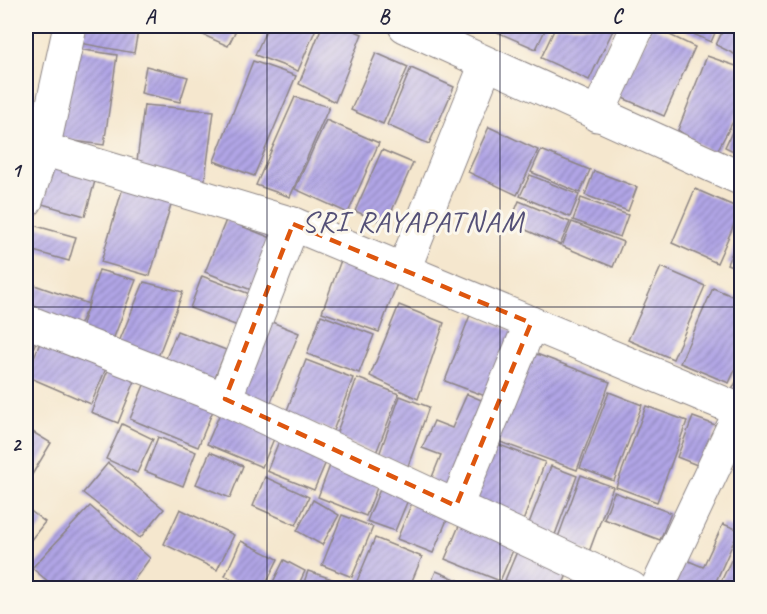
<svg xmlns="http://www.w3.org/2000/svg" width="767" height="614" font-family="Caveat,sans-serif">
  <defs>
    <pattern id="building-hatch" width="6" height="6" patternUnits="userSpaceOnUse" patternTransform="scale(1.5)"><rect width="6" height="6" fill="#b1a5e6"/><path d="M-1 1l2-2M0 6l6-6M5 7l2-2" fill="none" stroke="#9086bc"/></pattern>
  </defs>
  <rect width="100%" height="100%" fill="#fbf7ec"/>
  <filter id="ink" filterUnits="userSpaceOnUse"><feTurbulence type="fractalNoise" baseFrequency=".0167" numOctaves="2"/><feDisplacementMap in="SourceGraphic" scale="12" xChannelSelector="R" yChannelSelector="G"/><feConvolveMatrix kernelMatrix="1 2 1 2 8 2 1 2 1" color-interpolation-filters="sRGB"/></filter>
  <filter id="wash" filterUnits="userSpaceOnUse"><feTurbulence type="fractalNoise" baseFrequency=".008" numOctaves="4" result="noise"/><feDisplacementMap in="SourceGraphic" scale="24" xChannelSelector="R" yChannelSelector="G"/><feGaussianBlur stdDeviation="1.35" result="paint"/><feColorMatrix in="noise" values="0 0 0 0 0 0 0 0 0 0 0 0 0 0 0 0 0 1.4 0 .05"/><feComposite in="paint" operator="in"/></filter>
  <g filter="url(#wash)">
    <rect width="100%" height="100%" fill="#f5e7ce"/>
    <g id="blocks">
      <g fill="url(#building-hatch)">
        <path d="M77,26H139L134,53L74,42Z"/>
        <path d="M194,26H238L228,46L192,30Z"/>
        <path d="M268,26H317L298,71L255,55Z"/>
        <path d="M322,26H344L362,34L335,102L299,84Z"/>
        <path d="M492,26H547L536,49L490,29Z"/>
        <path d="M556,26H615L589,80L541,58Z"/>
        <path d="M651,26L695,47L664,116L618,96Z"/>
        <path d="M676,26H718L711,42Z"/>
        <path d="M725,26H742V58L716,45Z"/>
        <path d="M71,48L117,55L104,145L58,139Z"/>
        <path d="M376,53L408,67L383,124L351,110Z"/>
        <path d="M707,56L742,68V105L715,155L678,130Z"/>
        <path d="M253,61L296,76L254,176L214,161Z"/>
        <path d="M146,66L188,77L180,102L141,93Z"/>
        <path d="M411,68L454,87L429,144L387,125Z"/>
        <path d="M295,97L329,107L290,197L256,185Z"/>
        <path d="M144,105L214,111L204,186L136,169Z"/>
        <path d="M742,111V155L725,147Z"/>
        <path d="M326,120L379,143L348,213L295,189Z"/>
        <path d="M489,127L538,150L517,195L468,172Z"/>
        <path d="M382,150L413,163L386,224L355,211Z"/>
        <path d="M541,150L590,170L580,193L531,172Z"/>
        <path d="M54,161L97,174L85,216L42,204Z"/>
        <path d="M594,171L637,187L628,211L585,195Z"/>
        <path d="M530,175L579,195L570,217L520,196Z"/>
        <path d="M123,187L172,201L150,276L101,262Z"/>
        <path d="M695,189L741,209L717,263L672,243Z"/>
        <path d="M581,198L628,215L620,237L573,220Z"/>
        <path d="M519,201L570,222L560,245L510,223Z"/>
        <path d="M226,220L279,241L259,293L205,272Z"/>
        <path d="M572,222L623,242L613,267L562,246Z"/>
        <path d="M29,224L76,237L69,261L26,249V235Z"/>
        <path d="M742,230V270L727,264Z"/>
        <path d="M341,260L401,273L379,332L322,312Z"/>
        <path d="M661,267L705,286L673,359L628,340Z"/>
        <path d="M99,270L136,280L111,345L79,334Z"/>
        <path d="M202,276L255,296L243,328L190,308Z"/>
        <path d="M26,282L89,304L74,336L26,316Z"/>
        <path d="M144,282L183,292L156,362L116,349Z"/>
        <path d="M713,288L742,300V355L729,383L680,363Z"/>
        <path d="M399,305L444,323L418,399L370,376Z"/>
        <path d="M321,315L374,335L359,373L307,354Z"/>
        <path d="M470,315L521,334L496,400L445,381Z"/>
        <path d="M262,318L299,333L267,412L232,394Z"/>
        <path d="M45,331L110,359L91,404L26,376Z"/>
        <path d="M177,331L226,350L211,387L162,368Z"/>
        <path d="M26,337L36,341L26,368Z"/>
        <path d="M526,350L610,382L577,470L492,439Z"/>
        <path d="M306,360L353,378L333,431L286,413Z"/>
        <path d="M110,365L137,376L118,423L91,412Z"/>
        <path d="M742,369V394L732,390Z"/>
        <path d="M149,373L217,401L198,447L130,419Z"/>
        <path d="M357,378L399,394L376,453L335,437Z"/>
        <path d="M609,392L642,405L614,481L580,468Z"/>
        <path d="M467,394L493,405L457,493L430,482L441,455L422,448L434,421L452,428Z"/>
        <path d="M400,396L429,407L408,466L379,455Z"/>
        <path d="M646,406L687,421L657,502L616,487Z"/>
        <path d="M221,411L276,434L262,467L207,444Z"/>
        <path d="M693,417L718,426L702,467L677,457Z"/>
        <path d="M122,424L153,439L137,473L106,459Z"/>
        <path d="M26,428L51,443L27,483L26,482Z"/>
        <path d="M281,436L329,455L314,490L267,471Z"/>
        <path d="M158,437L196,452L183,486L145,471Z"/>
        <path d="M486,440L545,462L522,524L463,502Z"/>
        <path d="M210,452L243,466L230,498L196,484Z"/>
        <path d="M334,455L382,475L366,516L318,497Z"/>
        <path d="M108,463L164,509L140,538L83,493Z"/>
        <path d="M551,466L577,476L553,540L526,531Z"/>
        <path d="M581,475L613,487L589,552L557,540Z"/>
        <path d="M265,477L309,497L296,525L253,506Z"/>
        <path d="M385,477L413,488L395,531L367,521Z"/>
        <path d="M614,492L671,513L660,540L604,519Z"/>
        <path d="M416,493L452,508L433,553L397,539Z"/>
        <path d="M313,500L339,515L322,545L297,531Z"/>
        <path d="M90,506L150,558L128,588H56L32,568Z"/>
        <path d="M28,509L45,522L26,546V512Z"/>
        <path d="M180,509L234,535L217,570L164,544Z"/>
        <path d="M342,515L373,527L352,577L322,565Z"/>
        <path d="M461,521L516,543L500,581L445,559Z"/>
        <path d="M723,524L739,530L713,588H671L684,559L703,567Z"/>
        <path d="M742,537V588H718Z"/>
        <path d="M375,538L422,557L409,588H375L357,581Z"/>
        <path d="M241,541L278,559L264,588H251L225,576Z"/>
        <path d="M521,542L572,564L561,588H525L505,580Z"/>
        <path d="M284,560L305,571L297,588H270Z"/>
        <path d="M580,569L619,588H571Z"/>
        <path d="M308,571L335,580L332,588H302Z"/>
        <path d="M436,571L465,583L463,588H429Z"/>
      </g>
    </g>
  </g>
  <g filter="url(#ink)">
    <use href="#blocks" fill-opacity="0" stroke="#8c8484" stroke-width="1.5"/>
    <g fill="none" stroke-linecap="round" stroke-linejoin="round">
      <g stroke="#8c8484" stroke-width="35">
        <g id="minor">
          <path d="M405,26L742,179"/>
          <path d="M597,115L638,26"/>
          <path d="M26,146L43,149L293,224L742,411"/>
          <path d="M26,201L43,149L70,26"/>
          <path d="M404,269L486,64"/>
          <path d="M26,321L225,399L631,588"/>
          <path d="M225,399L293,224"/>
          <path d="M456,506L531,323"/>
          <path d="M657,588L741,410"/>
        </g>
      </g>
      <use href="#minor" stroke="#fff" stroke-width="33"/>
    </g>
  </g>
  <path fill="none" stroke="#de560e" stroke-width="4.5" stroke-dasharray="12 8" stroke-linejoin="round" d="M293,224L531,323L456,506L225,399Z"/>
  <path fill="none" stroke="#22223b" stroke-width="1.5" stroke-opacity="0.55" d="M267,26V588M500,26V588M26,307H742"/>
  <g text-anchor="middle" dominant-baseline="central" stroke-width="6" stroke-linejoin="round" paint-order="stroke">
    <g font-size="30" letter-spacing="1.5" fill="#545077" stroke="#fbf7ec">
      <text x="413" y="221">SRI RAYAPATNAM</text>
    </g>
  </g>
  <rect width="767" height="614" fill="none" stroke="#fbf7ec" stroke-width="66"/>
  <rect x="33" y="33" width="701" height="548" fill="none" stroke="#22223b" stroke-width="2"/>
  <g font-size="20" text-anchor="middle" font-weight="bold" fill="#22223b">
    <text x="150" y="23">A</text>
    <text x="384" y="23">B</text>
    <text x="617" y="23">C</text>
    <text x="16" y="177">1</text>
    <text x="16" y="451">2</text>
  </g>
</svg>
